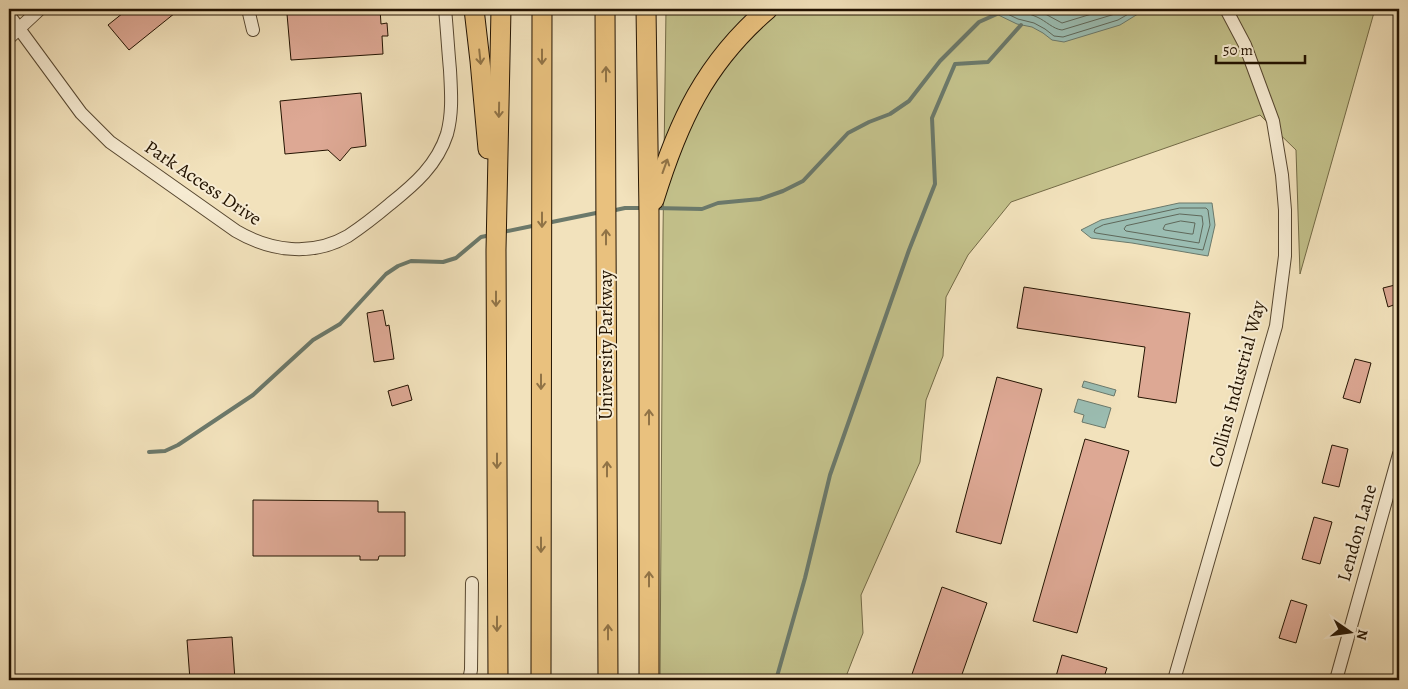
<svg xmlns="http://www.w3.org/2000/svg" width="1408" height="689" font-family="Alegreya,serif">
  <rect width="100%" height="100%" fill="#f2e2bc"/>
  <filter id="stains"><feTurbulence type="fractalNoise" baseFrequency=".004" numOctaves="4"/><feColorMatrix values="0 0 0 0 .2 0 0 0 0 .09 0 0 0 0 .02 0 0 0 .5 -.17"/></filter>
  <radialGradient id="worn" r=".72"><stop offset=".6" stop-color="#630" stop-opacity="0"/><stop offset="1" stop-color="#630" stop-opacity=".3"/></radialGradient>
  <path fill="#c3c18b" stroke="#736a46" d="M666,9H1375L1300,274L1296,150L1260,115L1011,202L968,255L946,297L943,356L926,400L920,462L861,595L863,633L847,674L844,680H660L663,232Z"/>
  <g fill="#9bbdb2" stroke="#6b796b">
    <path d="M990,9H1146L1120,25L1064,42L1052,40L1043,33L1032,27L1017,24L990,11Z"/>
    <path d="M1179,203H1212L1215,225L1208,256L1132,243L1091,238L1081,230L1101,220Z"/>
    <path d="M1084,381L1116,390L1114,396L1082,387Z"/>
    <path d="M1078,399L1111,408L1105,428L1082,422L1084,415L1074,412Z"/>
  </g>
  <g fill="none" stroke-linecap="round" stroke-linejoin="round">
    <g stroke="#5f685a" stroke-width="1">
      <path d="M997,9L1018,19L1034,23L1045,29L1054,36L1063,37L1118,20L1137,9"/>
      <path d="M1010,9C1019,12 1029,13 1037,17C1046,21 1053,29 1062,30L1115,14L1125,9"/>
      <path d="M1036,9L1062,23L1108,9"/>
      <path d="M1180,208H1206L1208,210L1210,225L1203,250L1096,233L1094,232L1095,229L1103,225Z"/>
      <path d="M1180,214L1202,216L1203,224L1199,243L1126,231L1124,229L1126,226Z"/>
      <path d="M1181,221L1195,223L1193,234H1191L1165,230L1163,229L1165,225Z"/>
    </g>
    <g stroke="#6b796b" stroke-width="4">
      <path d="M655,208L702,209L718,203L760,199L783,191L803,181L848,133L869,122L890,114L909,101L940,61L979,22L997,14"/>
      <path d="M611,211L625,208H643"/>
      <path d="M547,223L601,212"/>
      <path d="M503,232L537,225"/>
      <path d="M149,452L165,451L178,445L253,395L313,340L340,324L386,274L398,266L411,261L443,262L456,258L481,237L491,235"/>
      <path d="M776,680L805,578L830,475L909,250L935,184L932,118L955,64L988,62L1021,25"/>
    </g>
  </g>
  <g fill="#dda894" stroke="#231301">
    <path d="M128,9H180L129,50L108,25Z"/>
    <path d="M371,9H380L381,24L387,23L388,36H382L383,54L291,60L287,14Z"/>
    <path d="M361,93L366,146L351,148L340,161L328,150L285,154L280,101Z"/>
    <path d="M1399,284V303L1388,307L1383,288Z"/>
    <path d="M1024,287L1190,313L1176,403L1138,397L1145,347L1017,328Z"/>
    <path d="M383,310L386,326L389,325L394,359L374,362L367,313Z"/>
    <path d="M1355,359L1371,363L1360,403L1343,398Z"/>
    <path d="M997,377L1042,389L1001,544L956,532Z"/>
    <path d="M408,385L412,400L392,406L388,391Z"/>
    <path d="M1085,439L1129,451L1077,633L1033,621Z"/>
    <path d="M1332,445L1348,449L1339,487L1322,483Z"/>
    <path d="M253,500L378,501V512H405V556H379L378,560H360V556H253Z"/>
    <path d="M1314,517L1332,522L1320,564L1302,559Z"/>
    <path d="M942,587L987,603L960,680H910Z"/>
    <path d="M1291,600L1307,605L1296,643L1279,638Z"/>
    <path d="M232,637L235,680H190L187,640Z"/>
    <path d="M1062,655L1107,668L1103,680H1055Z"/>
  </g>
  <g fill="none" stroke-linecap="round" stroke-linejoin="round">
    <g stroke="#574730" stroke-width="14">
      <g id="minor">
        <path d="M248,9L253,30"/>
        <path d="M9,15L81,113L110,142L236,231C270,251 312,257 348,236C363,226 377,215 390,204C415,184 437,165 447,134C453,112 451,91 450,70C448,49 447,29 445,9"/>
        <path d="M9,38L40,9"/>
        <path d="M469,680L471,670L472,583"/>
        <path d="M1174,680L1276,326L1285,256V210L1282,175L1273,121L1245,45L1226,9"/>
        <path d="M1336,680L1399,454"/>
      </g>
    </g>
    <g stroke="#231301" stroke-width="21">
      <g id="highway">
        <path d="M474,9L480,61L488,149"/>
        <path d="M605,9L608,680"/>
        <path d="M646,9L649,213V680"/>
        <path d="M654,200C678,122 705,63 768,9"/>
        <path d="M498,680L496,250L501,9"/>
        <path d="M541,680L542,9"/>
      </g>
    </g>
    <use href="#minor" stroke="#f7ecd3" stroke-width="12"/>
    <use href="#highway" stroke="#e9c17e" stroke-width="19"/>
  </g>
  <defs><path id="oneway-shaft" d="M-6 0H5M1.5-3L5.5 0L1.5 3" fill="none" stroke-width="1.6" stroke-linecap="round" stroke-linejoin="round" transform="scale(1.25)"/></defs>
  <g stroke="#907346">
    <use href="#oneway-shaft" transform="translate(480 57) rotate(84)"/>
    <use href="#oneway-shaft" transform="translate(542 57) rotate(90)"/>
    <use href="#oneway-shaft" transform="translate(606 74) rotate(-90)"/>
    <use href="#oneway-shaft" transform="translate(499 110) rotate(91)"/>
    <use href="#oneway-shaft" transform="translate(665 166) rotate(-70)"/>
    <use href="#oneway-shaft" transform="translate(542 220) rotate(90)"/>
    <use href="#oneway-shaft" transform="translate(606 237) rotate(-90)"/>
    <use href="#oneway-shaft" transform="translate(496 299) rotate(90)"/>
    <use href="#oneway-shaft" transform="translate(541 382) rotate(90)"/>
    <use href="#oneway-shaft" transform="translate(649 417) rotate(-90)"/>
    <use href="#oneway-shaft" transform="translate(497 461) rotate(90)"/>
    <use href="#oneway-shaft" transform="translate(607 469) rotate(-90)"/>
    <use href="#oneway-shaft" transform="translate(541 545) rotate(90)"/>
    <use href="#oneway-shaft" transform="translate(649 579) rotate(-90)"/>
    <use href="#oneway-shaft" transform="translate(497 624) rotate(90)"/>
    <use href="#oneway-shaft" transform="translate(608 632) rotate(-90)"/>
  </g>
  <g text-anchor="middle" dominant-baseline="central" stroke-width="4" stroke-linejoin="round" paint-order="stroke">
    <g font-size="19" fill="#231301" stroke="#f7ecd3">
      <text transform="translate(203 183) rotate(34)">Park Access Drive</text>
      <text transform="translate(606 345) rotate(-90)">University Parkway</text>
      <text transform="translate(1237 384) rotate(-75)">Collins Industrial Way</text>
      <text transform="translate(1357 533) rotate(-74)">Lendon Lane</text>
    </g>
  </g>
  <rect width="1408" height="689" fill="none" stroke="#f2e2bc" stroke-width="30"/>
  <rect x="10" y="10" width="1388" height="669" fill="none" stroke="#231301" stroke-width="2.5"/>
  <rect x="15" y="15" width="1378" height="659" fill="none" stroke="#231301"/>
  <g transform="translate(1350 632) rotate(103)" stroke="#f7ecd3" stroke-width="4" paint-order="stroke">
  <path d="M0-4L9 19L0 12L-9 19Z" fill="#231301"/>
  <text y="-8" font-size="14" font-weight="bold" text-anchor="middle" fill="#231301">N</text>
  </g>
  <path d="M1216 55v8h89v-8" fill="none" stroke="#231301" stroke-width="2.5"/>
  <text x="1223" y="55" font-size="15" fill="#231301" stroke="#f7ecd3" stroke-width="4" paint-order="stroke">50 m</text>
  <rect width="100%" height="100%" filter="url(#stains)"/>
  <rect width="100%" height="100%" fill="url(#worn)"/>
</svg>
